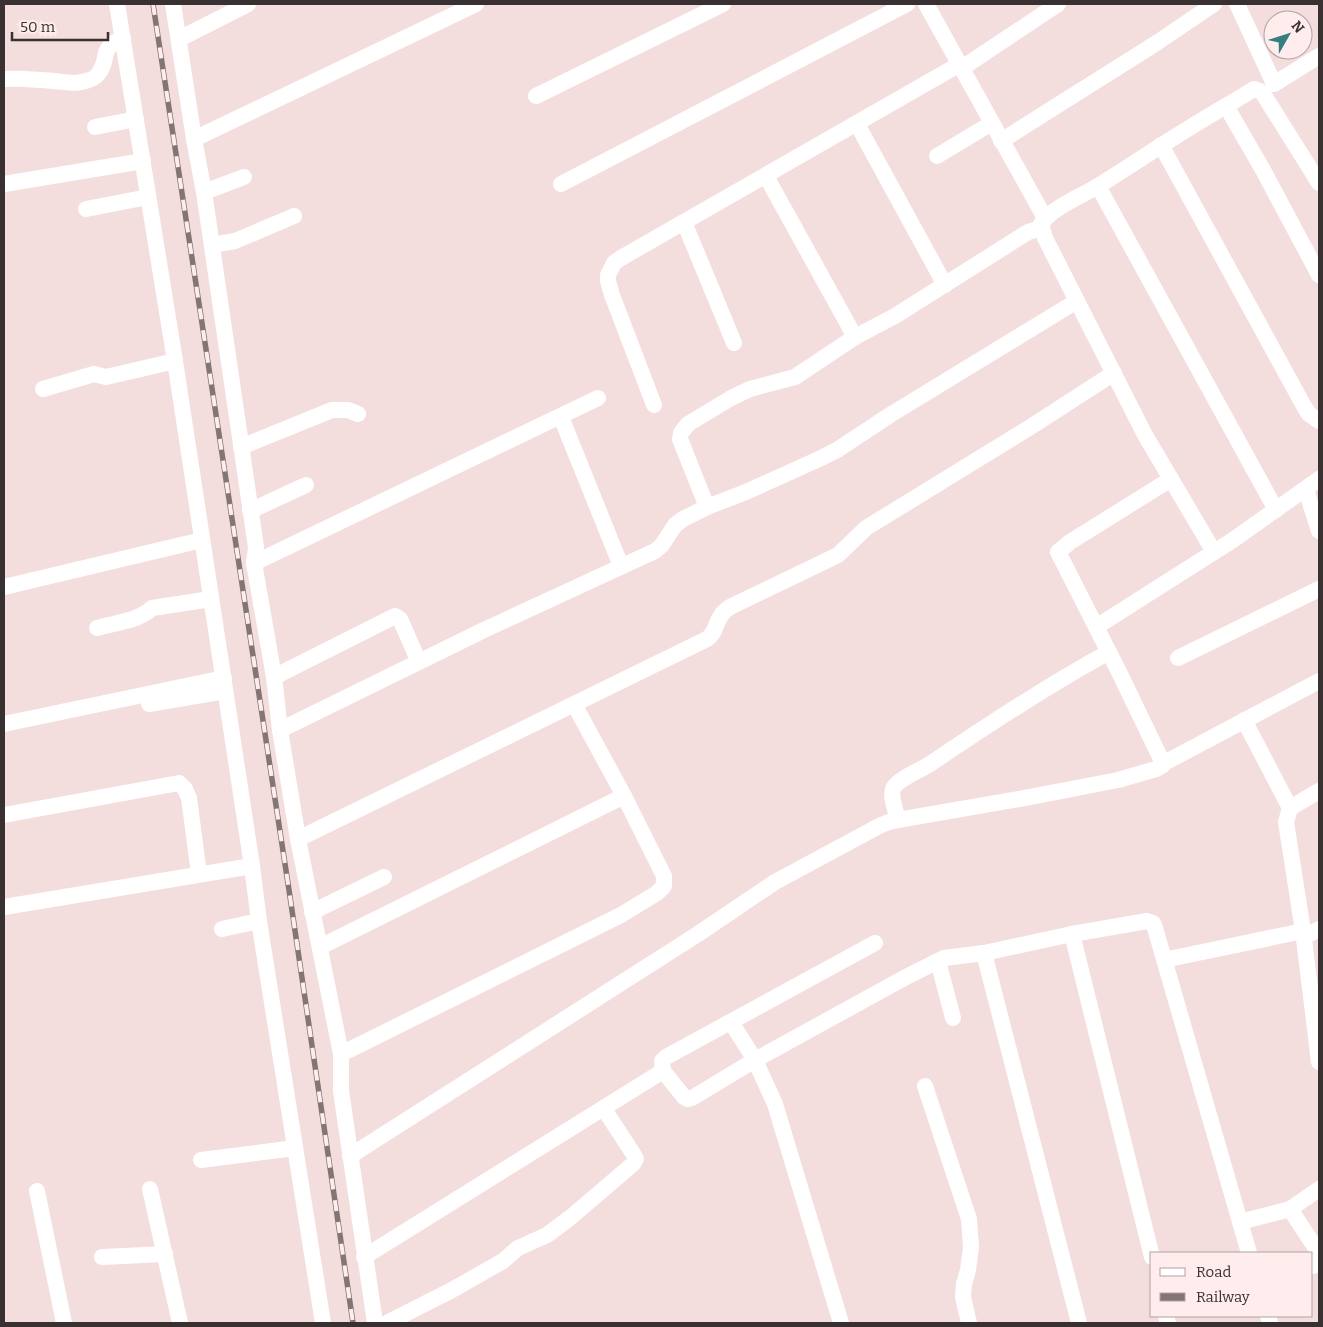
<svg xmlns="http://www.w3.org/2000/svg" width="1323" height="1327" font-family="Bitter,serif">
  <rect width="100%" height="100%" fill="#f3dedd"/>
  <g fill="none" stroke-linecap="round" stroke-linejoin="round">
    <g stroke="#fff" stroke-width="16">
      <path d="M117,4L175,361L252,866L259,921L323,1323"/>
      <path d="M173,4L194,139L204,192L256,547L254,563L274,677L280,730L298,839L341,1054V1091L375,1323"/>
      <path d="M926,4L1045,218"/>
      <path d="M1237,4L1274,84L1319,56"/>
      <path d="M179,39L248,4"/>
      <path d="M962,68L1058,4"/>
      <path d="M4,79C21,78 37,80 54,81C63,82 73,84 81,82C87,81 95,79 98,74C111,58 97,49 123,38"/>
      <path d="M536,96L723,4"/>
      <path d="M1226,106L1254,89L1262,92L1319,183"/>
      <path d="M857,124L945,285"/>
      <path d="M95,127L136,119"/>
      <path d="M194,139L476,4"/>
      <path d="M1001,141L1158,42L1214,4"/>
      <path d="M1161,145L1305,408L1309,414L1319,421"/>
      <path d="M937,156L992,123"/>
      <path d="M766,176L855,337"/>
      <path d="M4,184L143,161"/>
      <path d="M561,184L907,4"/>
      <path d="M1098,186L1276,510"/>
      <path d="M204,192L244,177"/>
      <path d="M86,209L148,197"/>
      <path d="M684,222L734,343"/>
      <path d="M212,245L235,241L294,216"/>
      <path d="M43,389L94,374L106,377L175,361"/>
      <path d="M654,405L612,295L608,281V275L614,263L621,258L960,64"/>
      <path d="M561,417L621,566"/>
      <path d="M241,447L332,410H348L358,414"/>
      <path d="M1171,479L1070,542L1058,552L1119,672L1161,759L1166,762L1319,681"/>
      <path d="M1306,490L1319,531"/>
      <path d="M707,507L680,439L681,433L688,424L731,398L750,389L795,377L855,337L895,316L1028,232L1042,228"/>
      <path d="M250,511L306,485"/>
      <path d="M1214,552L1145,435L1045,238L1041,224C1051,208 1082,196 1098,186C1141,159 1182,131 1226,106L1263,170L1319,275"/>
      <path d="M254,563L598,398"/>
      <path d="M4,587L202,540"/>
      <path d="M1096,627L1233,540L1319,479"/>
      <path d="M97,628C114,623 139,621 152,608L211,599"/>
      <path d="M1178,658L1319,589"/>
      <path d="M274,677L395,616L400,619L419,662"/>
      <path d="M149,704L225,691"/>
      <path d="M1244,720L1290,808"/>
      <path d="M4,724L224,678"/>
      <path d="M280,730L484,630L655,551L662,545L675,525L683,519L707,507L746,492L819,459L837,450L890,415L1077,301"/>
      <path d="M1319,791L1290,808L1286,822L1303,931L1319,1062"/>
      <path d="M4,815L179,783L185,789L189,798L199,874"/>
      <path d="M898,820C896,811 889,795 894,787C900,778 921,770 930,764C988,725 1047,686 1109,652"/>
      <path d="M298,839L707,639C719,631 713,618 730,607L838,555L866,528L1032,426L1114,373"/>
      <path d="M4,907L252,866"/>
      <path d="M312,912L384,877"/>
      <path d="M222,929L259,921"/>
      <path d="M1072,934L1152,1257"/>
      <path d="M1304,937L1319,929"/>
      <path d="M875,943L666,1057L662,1061L663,1071L684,1097L688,1099L692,1098L755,1060L906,977L944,958L984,953L1072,934L1147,921L1153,923L1155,928L1249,1253"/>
      <path d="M320,947L624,796"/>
      <path d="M984,953L1079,1323"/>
      <path d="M1164,960L1303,931"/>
      <path d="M938,961L953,1018"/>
      <path d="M731,1022L755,1060L775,1104L841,1323"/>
      <path d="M341,1054L621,915L657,893L664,886V876L624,796L574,704"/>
      <path d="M925,1086L969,1219L971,1247L968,1270L964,1284L963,1297L969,1323"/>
      <path d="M350,1156L698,934L775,882L881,825L892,821L1025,798L1118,780L1156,769L1163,765L1165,761"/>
      <path d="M201,1160L295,1148"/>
      <path d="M150,1189L180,1323"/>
      <path d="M37,1191L64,1323"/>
      <path d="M1290,1209L1319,1253"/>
      <path d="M1240,1222L1290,1209L1319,1189"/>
      <path d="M102,1257L165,1254"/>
      <path d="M364,1257L663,1071"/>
      <path d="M1312,1266L1319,1264"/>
      <path d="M1166,1316L1168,1323"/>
      <path d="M1268,1316L1270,1323"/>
      <path d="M387,1323L452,1290L503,1261L518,1248L547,1235L571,1217L633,1164L636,1159L634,1155L604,1109"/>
    </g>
    <g stroke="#827574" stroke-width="5.5">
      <path id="rail" d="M153,4L289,890L353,1323"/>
    </g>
    <use href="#rail" stroke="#feedec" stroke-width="4" stroke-dasharray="11" stroke-linecap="butt"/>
  </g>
  <rect width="1323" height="1327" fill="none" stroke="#393131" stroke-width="10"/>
  <rect x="1150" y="1252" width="162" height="65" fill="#feedec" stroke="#afa2a1"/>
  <rect x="1160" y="1268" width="25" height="8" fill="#ffffff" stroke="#afa2a1"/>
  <text x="1196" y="1277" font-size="15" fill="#393131">Road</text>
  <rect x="1160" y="1293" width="25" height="8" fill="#827574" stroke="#afa2a1"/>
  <text x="1196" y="1302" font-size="15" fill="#393131">Railway</text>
  <g transform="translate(1288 35) rotate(51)"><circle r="24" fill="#feedec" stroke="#afa2a1"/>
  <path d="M0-4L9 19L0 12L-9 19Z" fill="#367e84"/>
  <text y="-8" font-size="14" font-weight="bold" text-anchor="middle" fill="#393131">N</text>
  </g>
  <path d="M12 32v8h96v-8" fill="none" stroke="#393131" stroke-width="2.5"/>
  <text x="20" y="32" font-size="15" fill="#393131" stroke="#feedec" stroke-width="4" paint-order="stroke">50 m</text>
</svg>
